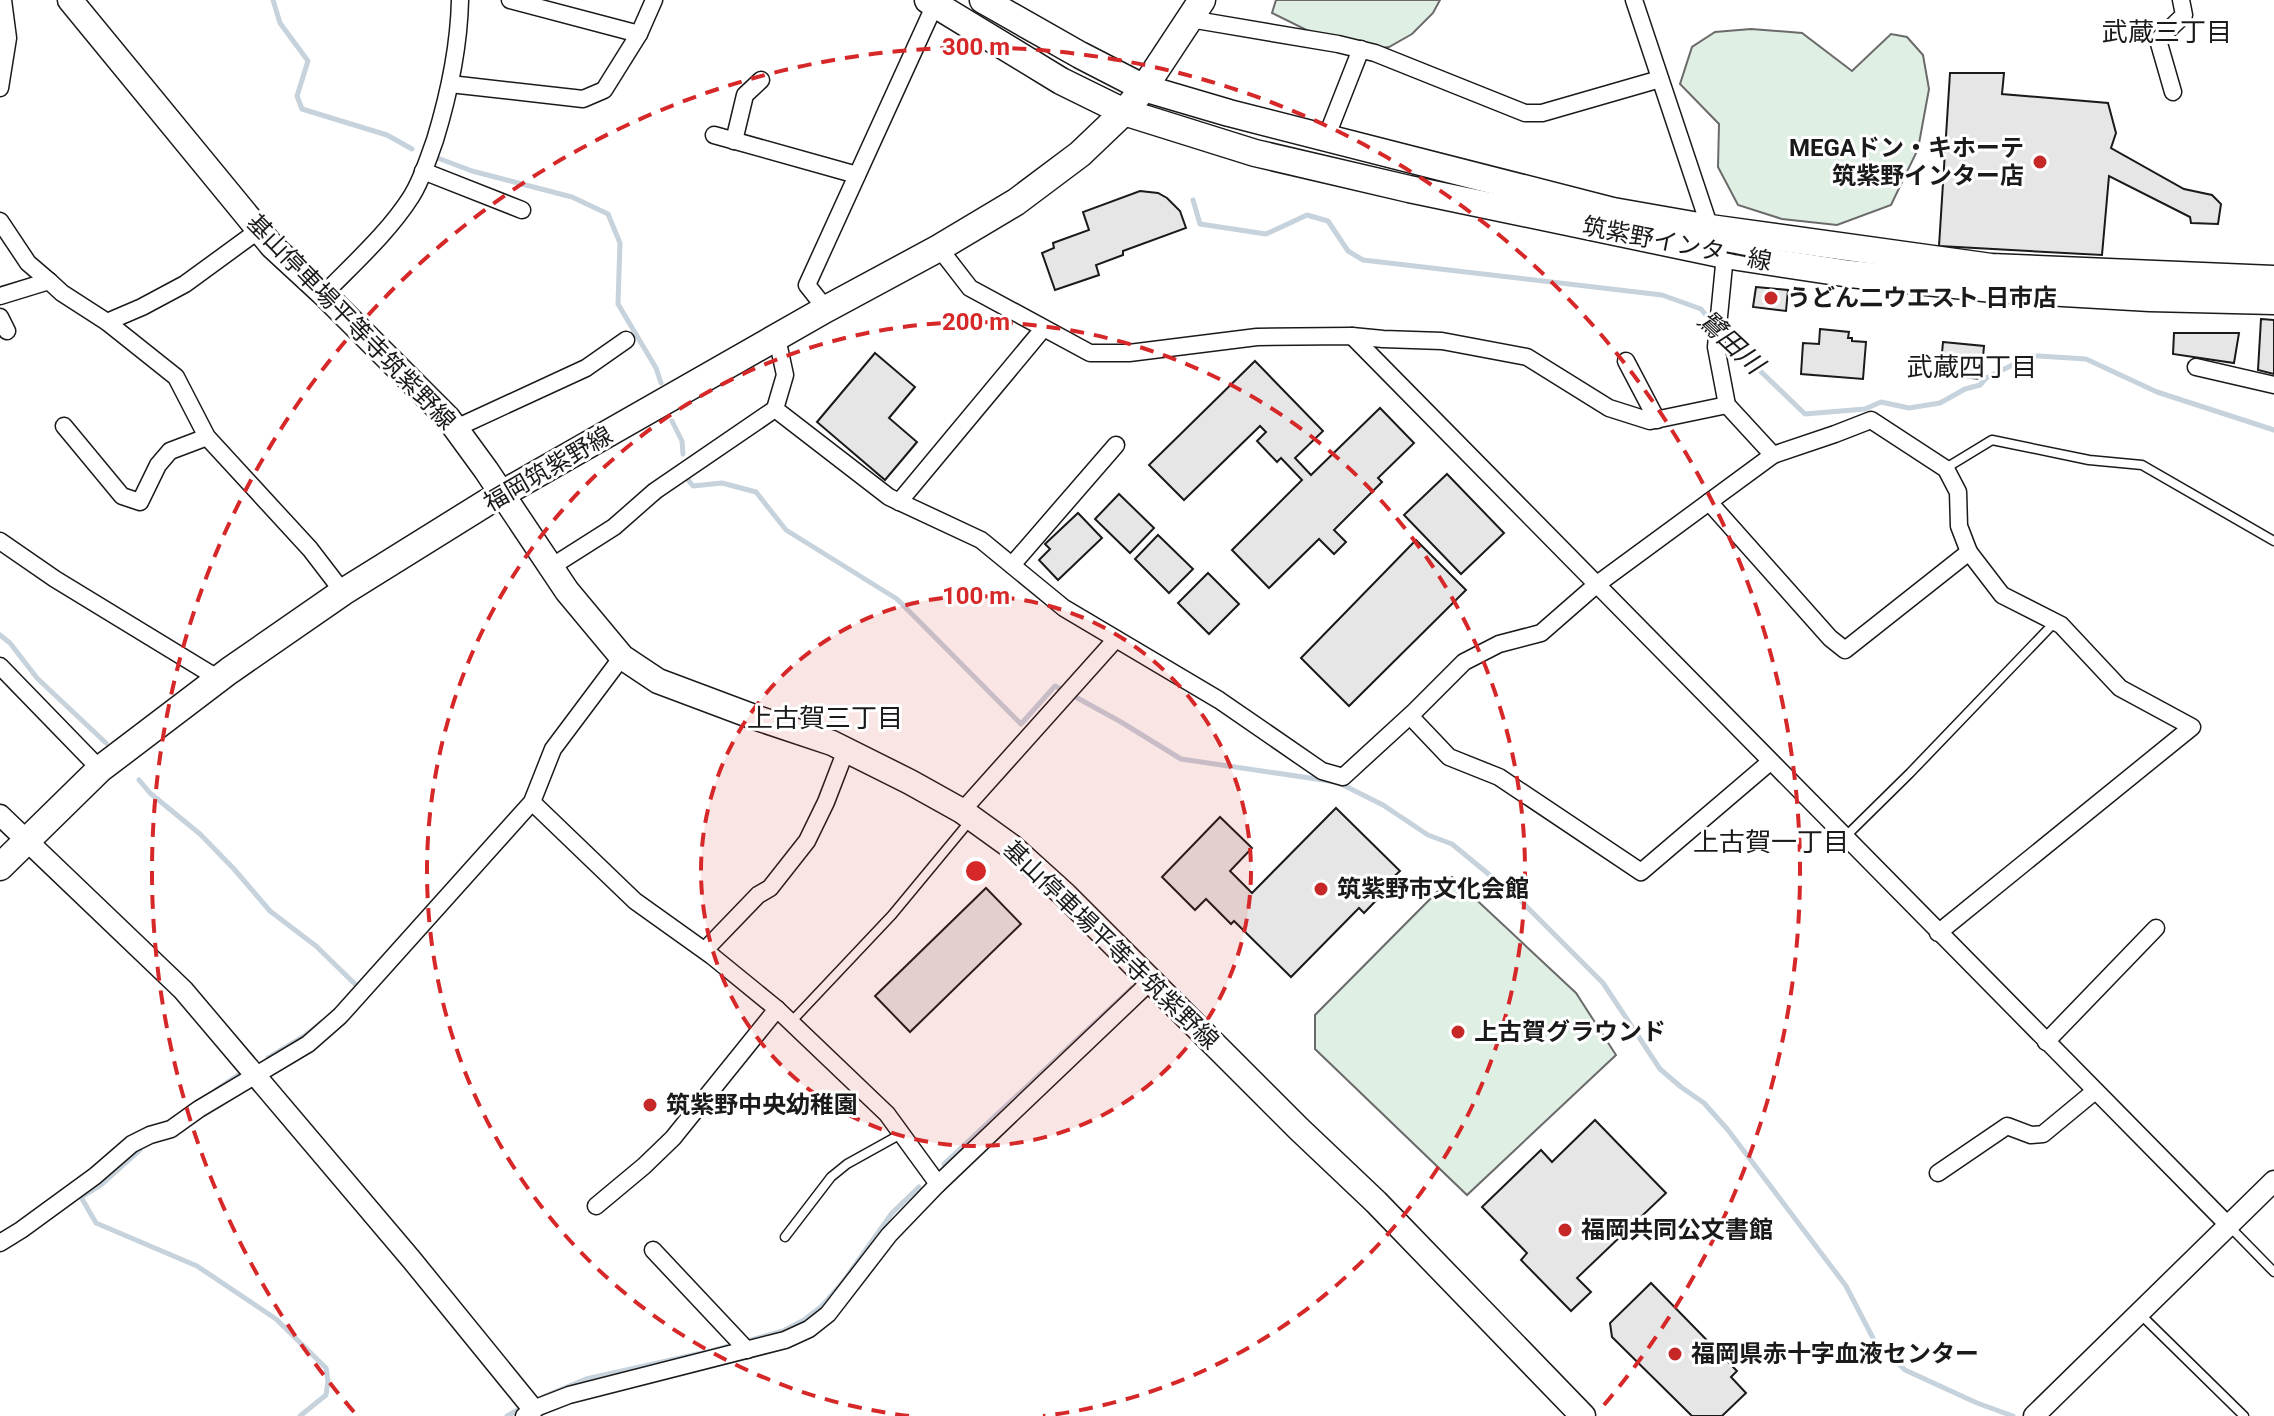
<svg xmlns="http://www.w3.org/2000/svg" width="2274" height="1416" font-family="Roboto,'Noto Sans JP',sans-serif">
  <rect width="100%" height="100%" fill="#fff"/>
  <g fill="#e0efe3" stroke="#6a6a6a" stroke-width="2">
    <path d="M1276,0H1440L1433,13L1412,34L1389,47L1351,52L1272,13Z"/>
    <path d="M1751,29L1802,33L1852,71L1891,34L1907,37L1923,55L1929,89L1918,149L1891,205L1837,225L1782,219L1738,205L1718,167L1719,124L1680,84L1692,47L1715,32Z"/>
    <path d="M1452,877L1576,993L1616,1055L1467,1195L1315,1049V1015Z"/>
  </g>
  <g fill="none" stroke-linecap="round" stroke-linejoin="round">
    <g stroke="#c6d2dc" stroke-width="5">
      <path d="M273,0L280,23L308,61L297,96L302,109L387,135L412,149"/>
      <path d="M435,157L472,171L572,197L608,214L620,243L618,304L656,368L661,383"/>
      <path d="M1193,200L1200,224L1266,234L1307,215L1328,221L1348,251L1363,260L1662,295L1701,309L1714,325"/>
      <path d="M1723,335L1805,414L1865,409L1881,402L1909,408L1940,403L1965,389L1980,385L1986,378L2031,356H2039L2086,359L2157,392L2274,430"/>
      <path d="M672,421L682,441L683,454"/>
      <path d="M686,477L693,486L722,483L756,492L786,530L897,599L1021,724L1055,686L1063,690"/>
      <path d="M0,635L10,643L37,678L106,743"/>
      <path d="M1072,695L1121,722L1181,759L1337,782L1383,805L1428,835L1452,844L1520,900L1603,983L1660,1069L1681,1087L1704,1103L1728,1130L1846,1286L1875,1342L1905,1370L1977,1403L2013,1416"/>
      <path d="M139,780L150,793L200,834L234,869L270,911L316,946L358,987L355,990"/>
      <path d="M268,1058L306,1035L322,1022"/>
      <path d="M216,1090L238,1075"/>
      <path d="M140,1150L101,1185L81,1197L96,1223L197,1266L276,1319L326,1368L328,1381L326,1395L300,1416"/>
      <path d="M944,1164L1132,988"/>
      <path d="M543,1397L586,1379L711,1351L783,1331L804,1320L822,1306L843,1282L892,1213L919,1187"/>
      <path d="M507,1416L518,1410"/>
    </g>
  </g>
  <g fill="#e6e6e6" stroke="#1a1a1a" stroke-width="2">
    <path d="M1950,73H2004L2002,94L2108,103L2116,133L2111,148L2184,189L2212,195L2221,204L2218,224L2191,223L2190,217L2109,176L2102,255L1939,246Z"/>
    <path d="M1140,191L1158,193L1167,198L1180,211L1186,228L1123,251V255L1096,265L1099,275L1055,290L1042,253L1054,248L1053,243L1089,230L1083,212Z"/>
    <path d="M1756,287L1788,290L1786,311L1753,307Z"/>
    <path d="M2261,319L2274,320V374L2258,370Z"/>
    <path d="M1820,329L1849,332L1848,338H1852V341L1866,342L1863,379L1801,374L1803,343L1819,344Z"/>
    <path d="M2174,333H2239L2234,363L2173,354Z"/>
    <path d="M1943,342L1984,346L1981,379L1940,375Z"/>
    <path d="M875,353L915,387L889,418L917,442L885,480L817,422Z"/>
    <path d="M1255,361L1323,431L1295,458L1311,475L1380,408L1414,443L1378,478L1382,482L1334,530L1346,542L1334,554L1319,539L1269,588L1232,550L1302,480L1281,458L1277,462L1257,441L1266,432L1260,426L1184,500L1149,465Z"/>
    <path d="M1447,474L1504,533L1461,574L1404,515Z"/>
    <path d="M1119,494L1154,528L1130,553L1095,519Z"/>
    <path d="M1078,513L1102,538L1058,580L1039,560L1050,549L1045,544Z"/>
    <path d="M1158,535L1193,569L1169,593L1135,559Z"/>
    <path d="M1416,540L1466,590L1349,706L1301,658Z"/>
    <path d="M1208,573L1239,604L1209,634L1178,603Z"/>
    <path d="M1336,808L1400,871L1387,883L1390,886L1364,913L1359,908L1291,977L1234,921L1231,924L1206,899L1195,910L1162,877L1220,817L1252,848L1230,871L1252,893Z"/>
    <path d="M986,888L1021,924L910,1032L875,996Z"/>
    <path d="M1595,1120L1666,1193L1577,1278L1591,1292L1571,1311L1521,1260L1527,1253L1482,1207L1541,1150L1552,1162Z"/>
    <path d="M1651,1283L1737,1371L1731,1377L1746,1393L1722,1416H1692L1612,1337L1610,1323Z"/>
  </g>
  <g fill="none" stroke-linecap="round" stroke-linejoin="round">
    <g stroke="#1a1a1a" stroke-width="11">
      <g id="service">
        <path d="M1946,468L1992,440L2089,460L2142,465L2274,541"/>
        <path d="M1844,838L1910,773L2055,622"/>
        <path d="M791,1022L892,915L969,822"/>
        <path d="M2229,1226L2274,1272"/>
        <path d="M785,1237L831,1177L847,1164L901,1134"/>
        <path d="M2139,1313L2244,1416"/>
      </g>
    </g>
    <g stroke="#1a1a1a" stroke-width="19">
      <g id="minor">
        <path d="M510,0L639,34L654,0"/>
        <path d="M1634,0L1710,228"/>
        <path d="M1190,19L1338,44L1375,53L1525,113H1542L1660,79"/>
        <path d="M450,84L583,99L604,90L639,34"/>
        <path d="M0,88L8,38L3,0"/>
        <path d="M2173,92L2158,40L2184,15L2181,0"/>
        <path d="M714,135L857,175"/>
        <path d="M1326,138L1361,49"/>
        <path d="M734,141L745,95L761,80"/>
        <path d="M423,171L522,210"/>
        <path d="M0,221L28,263L49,281L62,293L107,322L176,377L207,437L310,549L343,592"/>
        <path d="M939,248L970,288L1090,353H1129L1257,337L1352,336L1383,339L1442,341L1527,357L1609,408L1650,421L1727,405"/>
        <path d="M1725,255L1716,347L1727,405L1773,455"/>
        <path d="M324,294C354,263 388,233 411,197C422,180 428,159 435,140C449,94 459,48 460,0"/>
        <path d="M0,296L49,281"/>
        <path d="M826,309L807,285L937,0"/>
        <path d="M0,317L7,331"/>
        <path d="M107,322L142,307L185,284L259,230"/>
        <path d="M1352,336L2229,1226"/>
        <path d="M777,338L785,375L775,409L889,497L981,540L1064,608L1219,700L1322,771L1343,777L1415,711L1464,662L1499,644L1541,633L1596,585L1773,455L1835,434L1871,420L1946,469L1958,492L1959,526L1969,552L2002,595L2061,625L2120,688L2192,727L1938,933"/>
        <path d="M1626,361L1657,420"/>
        <path d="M2196,367L2274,385"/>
        <path d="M64,426L122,496L140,502L158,465L170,451L207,437"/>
        <path d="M456,428L586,368L626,340"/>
        <path d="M899,502L1043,329"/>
        <path d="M1709,502L1830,638L1845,650L1969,552"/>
        <path d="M0,541L55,579L219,679"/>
        <path d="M1012,565L1116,445"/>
        <path d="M551,567L614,527L655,491L775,409"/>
        <path d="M0,666L100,769"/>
        <path d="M1410,716L1449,757L1499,777L1641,872L1770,762"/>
        <path d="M532,802L635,901L712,956L777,1009L887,1114L938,1184"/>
        <path d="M962,811L1116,639"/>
        <path d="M705,950L758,895L770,888L807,841L826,802L846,750"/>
        <path d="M2046,1042L2156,928"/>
        <path d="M1938,1173L2007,1126L2031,1135L2043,1134L2095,1091"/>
        <path d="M596,1206L644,1166L673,1138L777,1009"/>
        <path d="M0,1243L21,1230L95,1176L132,1144L150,1135L171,1129L199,1109L308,1044L340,1016L532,802L553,749L622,657"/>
        <path d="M653,1250L747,1350"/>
        <path d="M524,1416L533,1409L569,1395L785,1340L809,1329L828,1314L889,1235L938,1184L1151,981"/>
      </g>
    </g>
    <g stroke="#1a1a1a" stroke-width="23">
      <g id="tertiary">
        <path d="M0,815L183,990L411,1259L533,1409"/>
        <path d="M2034,1416L2274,1181"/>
      </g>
    </g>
    <g stroke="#1a1a1a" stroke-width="27">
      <path id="secondary" d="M70,0L272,246L324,294L448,418L486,470L567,591L622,657L658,681L754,717L832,743L910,782L962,811L1012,847L1065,895L1299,1129L1376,1202L1583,1416"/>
    </g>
    <g stroke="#1a1a1a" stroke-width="29">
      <g id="primary">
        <path d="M928,0L1061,81L1124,112L1255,153L1409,189L1725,255L1850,274L1993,289L2150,298L2274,301"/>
        <path d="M983,0L1080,55L1144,88L1229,113L1613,211L1710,228L1991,267L2274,279"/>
        <path d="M0,867L100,769L229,671L343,592L486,503L826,309L939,248L1016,202L1080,154L1124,112L1144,88L1202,0"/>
      </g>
    </g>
    <use href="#service" stroke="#fff" stroke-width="8"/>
    <use href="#minor" stroke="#fff" stroke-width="16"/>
    <use href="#tertiary" stroke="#fff" stroke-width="20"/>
    <use href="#secondary" stroke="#fff" stroke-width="24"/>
    <use href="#primary" stroke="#fff" stroke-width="26"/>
  </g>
  <circle cx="976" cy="871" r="275" fill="#d62828" fill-opacity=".12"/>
  <g fill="none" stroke="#d62828" stroke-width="4" stroke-dasharray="14 10">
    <circle cx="976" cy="871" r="275"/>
    <path d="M909 1416A549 549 0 1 1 1043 1416"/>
    <path d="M354 1412A824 824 0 1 1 1598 1412"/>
  </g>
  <g fill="#c62828" stroke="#fff" stroke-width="3">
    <circle cx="2040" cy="162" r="8"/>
    <circle cx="1771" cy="298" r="8"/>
    <circle cx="1321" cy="889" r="8"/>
    <circle cx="1458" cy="1032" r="8"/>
    <circle cx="650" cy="1105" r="8"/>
    <circle cx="1565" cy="1230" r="8"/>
    <circle cx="1675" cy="1354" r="8"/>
  </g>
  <g text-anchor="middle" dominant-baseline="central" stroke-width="6" stroke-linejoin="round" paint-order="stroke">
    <g font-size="24" font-weight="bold" fill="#1a1a1a" stroke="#fff" text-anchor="start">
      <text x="2024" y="148" text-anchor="end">MEGAドン・キホーテ<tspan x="2024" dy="28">筑紫野インター店</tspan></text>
      <text x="1787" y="298">うどん二ウエスト 日市店</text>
      <text x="1337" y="889">筑紫野市文化会館</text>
      <text x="1474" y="1032">上古賀グラウンド</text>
      <text x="666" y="1105">筑紫野中央幼稚園</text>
      <text x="1581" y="1230">福岡共同公文書館</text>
      <text x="1691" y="1354">福岡県赤十字血液センター</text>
    </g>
    <g font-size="24" fill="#1a1a1a" stroke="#fff">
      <text transform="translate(1677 244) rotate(11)">筑紫野インター線</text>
      <text transform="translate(351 322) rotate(46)">基山停車場平等寺筑紫野線</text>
      <text transform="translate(548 469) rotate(-30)">福岡筑紫野線</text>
      <text transform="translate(1111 945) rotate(44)">基山停車場平等寺筑紫野線</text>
    </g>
    <g font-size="26" fill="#1a1a1a" stroke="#fff">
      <text x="2167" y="32">武蔵三丁目</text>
      <text x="1972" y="367">武蔵四丁目</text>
      <text x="825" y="718">上古賀三丁目</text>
      <text x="1771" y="842">上古賀一丁目</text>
    </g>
    <g font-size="26" font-style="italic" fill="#1a1a1a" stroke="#fff">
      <text transform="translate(1731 342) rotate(43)">鷺田川</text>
    </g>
  </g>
  <circle cx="976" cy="871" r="12" fill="#d62828" stroke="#fff" stroke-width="4"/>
  <g font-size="24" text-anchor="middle" font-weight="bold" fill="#d62828" stroke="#fff" stroke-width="6" stroke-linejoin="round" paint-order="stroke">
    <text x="976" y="55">300 m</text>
    <text x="976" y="330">200 m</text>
    <text x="976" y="604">100 m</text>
  </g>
</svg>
